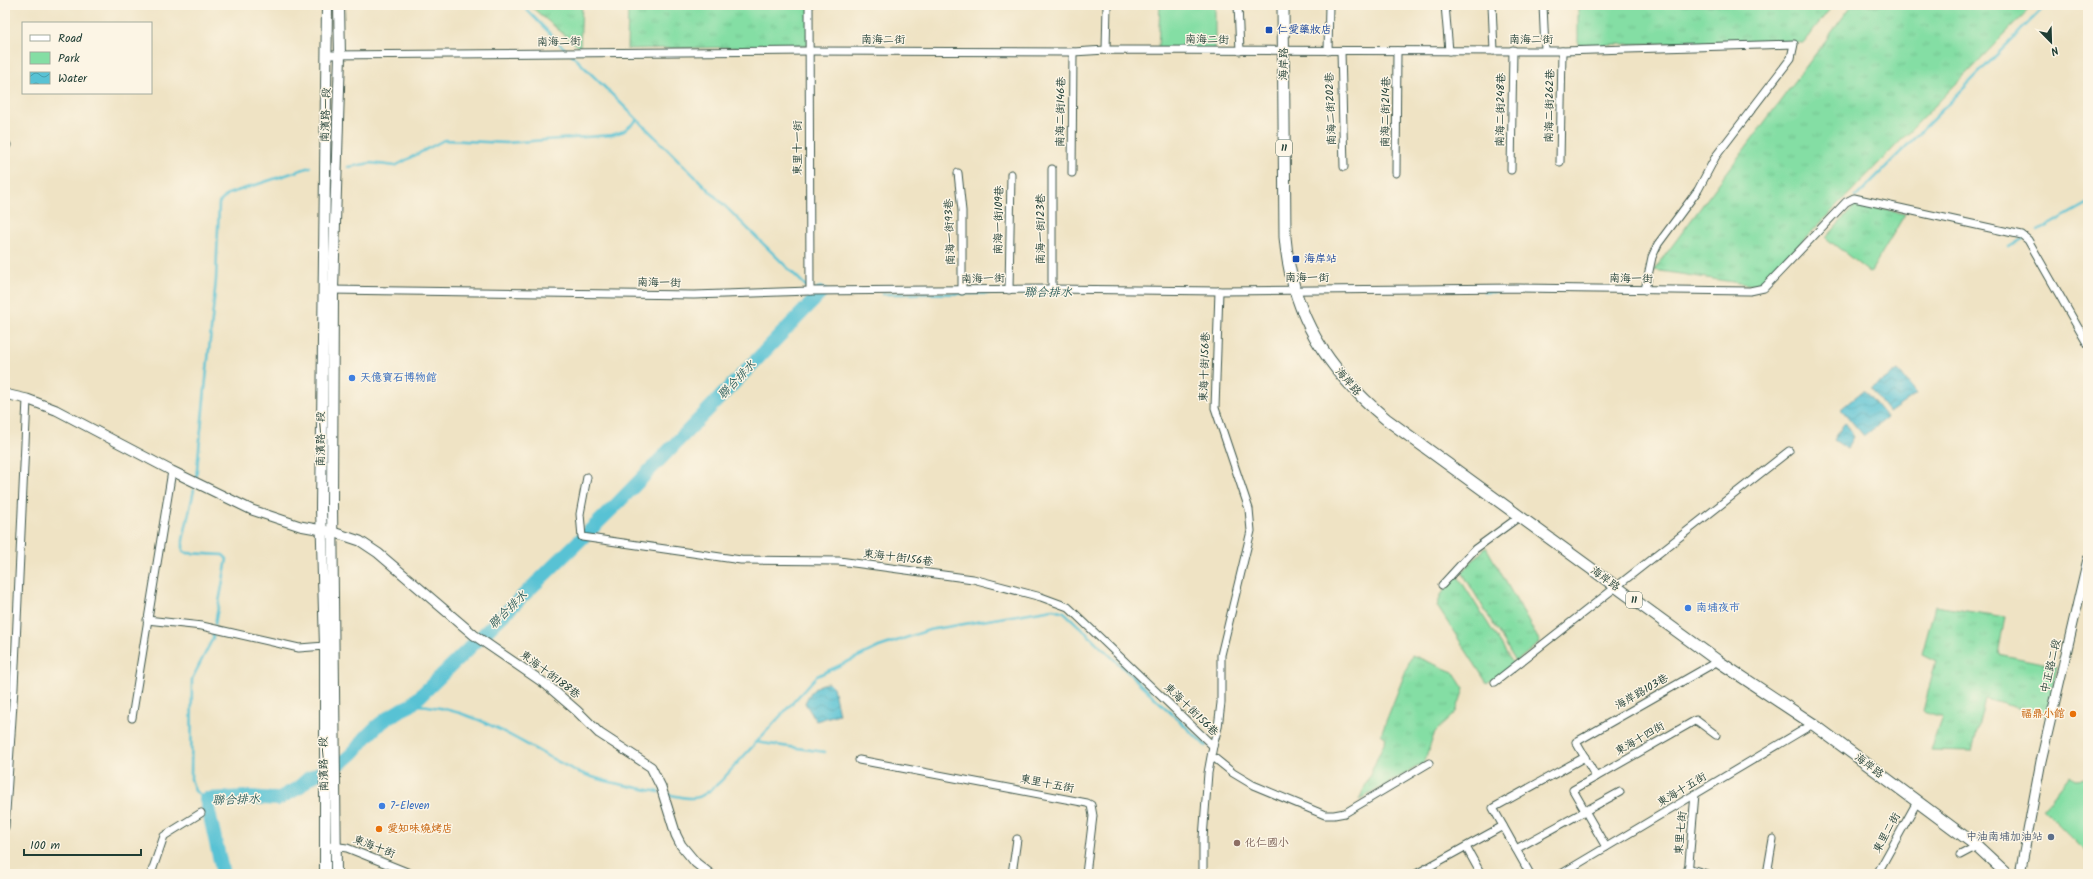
<svg xmlns="http://www.w3.org/2000/svg" width="2093" height="879" font-family="Kalam,'LXGW WenKai TC',sans-serif">
  <defs>
    <pattern id="grass-tufts" width="24" height="20" patternUnits="userSpaceOnUse"><rect width="24" height="20" fill="#84dea4"/><path d="M3 7l-1-3M5 7V3M7 7l1-3M15 17l-1-3M17 17v-4M19 17l1-3" fill="none" stroke="#72bf8e"/></pattern>
    <pattern id="water-waves" width="16" height="10" patternUnits="userSpaceOnUse"><rect width="16" height="10" fill="#58c2d4"/><path d="M0 5q4-4 8 0t8 0" fill="none" stroke="#489fad"/></pattern>
  </defs>
  <rect width="100%" height="100%" fill="#fcf5e5"/>
  <filter id="ink" filterUnits="userSpaceOnUse"><feTurbulence type="fractalNoise" baseFrequency=".025" numOctaves="2"/><feDisplacementMap in="SourceGraphic" scale="8" xChannelSelector="R" yChannelSelector="G"/><feConvolveMatrix kernelMatrix="1 2 1 2 8 2 1 2 1" color-interpolation-filters="sRGB"/></filter>
  <filter id="wash" filterUnits="userSpaceOnUse"><feTurbulence type="fractalNoise" baseFrequency=".012" numOctaves="4" result="noise"/><feDisplacementMap in="SourceGraphic" scale="16" xChannelSelector="R" yChannelSelector="G"/><feGaussianBlur stdDeviation="0.9" result="paint"/><feColorMatrix in="noise" values="0 0 0 0 0 0 0 0 0 0 0 0 0 0 0 0 0 1.4 0 .05"/><feComposite in="paint" operator="in"/></filter>
  <g filter="url(#wash)">
    <rect width="100%" height="100%" fill="#efe3c4"/>
    <g fill="url(#grass-tufts)" stroke="#528e6c">
      <path d="M529,5H582L580,48Z"/>
      <path d="M628,5H810L812,46L627,49Z"/>
      <path d="M1578,5H1833L1803,43L1737,42L1578,45Z"/>
      <path d="M1852,5H2033L1759,286L1654,270Z"/>
      <path d="M1856,204L1905,214L1870,273L1826,238Z"/>
      <path d="M1486,547L1540,642L1516,662L1462,572Z"/>
      <path d="M1456,573L1514,665L1487,683L1437,606L1441,595Z"/>
      <path d="M1935,606L2005,617L1998,654L2057,666L2048,716L1985,699L1972,751L1930,750L1942,717L1923,711L1936,661L1922,654Z"/>
      <path d="M1412,655L1453,672L1464,689L1456,712L1435,732L1424,763L1359,800L1386,738L1381,734Z"/>
    </g>
    <g fill="#84dea4" stroke="#528e6c">
      <path d="M1160,5H1215V51L1158,50Z"/>
      <path d="M2070,775L2075,779L2088,778V854L2043,809Z"/>
    </g>
    <g fill="url(#water-waves)" stroke="#3c8084">
      <path d="M1898,370L1916,394L1889,413L1871,389Z"/>
      <path d="M1864,390L1887,418L1864,436L1841,409Z"/>
      <path d="M1845,422L1854,437L1847,449L1834,440Z"/>
      <path d="M829,683L833,687L839,714L816,721L805,703C809,693 817,683 829,683Z"/>
    </g>
    <g fill="none" stroke-linecap="round" stroke-linejoin="round">
      <g stroke="#58c2d4" stroke-width="2.5">
        <path d="M522,5L568,52"/>
        <path d="M572,55L808,288"/>
        <path d="M348,167L371,163L395,166L444,140L506,143L612,135L624,131L637,120"/>
        <path d="M1856,197L2046,5"/>
        <path d="M2038,231L2088,203"/>
        <path d="M2009,247L2024,238"/>
        <path d="M1484,292H1551"/>
        <path d="M882,294L1065,293"/>
        <path d="M196,479L216,280L219,203L228,194L310,167"/>
        <path d="M194,490L183,540V551L187,553L223,555L227,559L215,624"/>
        <path d="M411,705C472,705 521,744 574,770C600,782 631,786 659,792"/>
        <path d="M755,742L825,752"/>
        <path d="M666,794C696,800 698,802 721,781L817,676L879,647L929,630L1053,609L1064,612L1206,746"/>
        <path d="M206,799L195,791L191,779L192,679L213,638V633"/>
      </g>
      <g stroke="#58c2d4" stroke-width="14">
        <path d="M340,763C352,757 359,745 368,735C380,722 395,712 411,705L615,506L821,293"/>
        <path d="M223,874L206,799L248,797L278,799L298,788L309,778L331,767"/>
      </g>
    </g>
  </g>
  <g filter="url(#ink)">
    <g fill="none" stroke-linecap="round" stroke-linejoin="round">
      <g stroke="#3e564a" stroke-width="9">
        <g id="minor">
          <path d="M809,5L810,291"/>
          <path d="M1238,5L1240,51"/>
          <path d="M1445,5L1449,51"/>
          <path d="M1492,5L1494,51"/>
          <path d="M1543,5L1545,50"/>
          <path d="M1106,50L1107,5"/>
          <path d="M1328,51L1329,5"/>
          <path d="M1341,51L1344,167"/>
          <path d="M328,55L809,51L1073,52L1106,50L1562,51L1794,44L1791,58L1716,156L1698,190L1658,244L1652,257L1645,290"/>
          <path d="M5,146L7,145"/>
          <path d="M1560,162L1562,51"/>
          <path d="M1511,170L1513,50"/>
          <path d="M958,173L962,211V291"/>
          <path d="M1072,173L1073,52"/>
          <path d="M1396,173L1397,51"/>
          <path d="M1052,289V169"/>
          <path d="M329,290L694,295L810,291L1052,289L1219,291L1516,288L1750,291L1764,288L1846,202L1854,198L2022,235L2028,240L2088,345"/>
          <path d="M1009,290L1011,174"/>
          <path d="M587,477L580,514L582,537L741,560L839,561L973,579L1041,597L1068,607L1213,746"/>
          <path d="M1442,585L1475,549L1519,517"/>
          <path d="M147,620L202,626L299,648L325,646"/>
          <path d="M1495,682L1789,451"/>
          <path d="M132,718L172,471"/>
          <path d="M1212,756L1233,773L1253,785L1325,815H1334L1345,813L1429,763"/>
          <path d="M859,760L1087,803L1091,805L1093,816L1086,874"/>
          <path d="M1596,777L1576,742L1718,661"/>
          <path d="M5,827L14,688L27,399"/>
          <path d="M332,846L347,848L412,874"/>
          <path d="M1466,847L1481,874"/>
          <path d="M1606,847L1573,790L1696,720L1716,735"/>
          <path d="M1516,849L1620,792"/>
          <path d="M1960,855L1977,846"/>
          <path d="M1688,868L1707,874"/>
          <path d="M151,874L164,836L201,813"/>
          <path d="M1012,874L1017,839"/>
          <path d="M1203,874V838L1208,773L1213,746L1218,727L1221,703V655L1251,531L1249,509L1215,408L1219,291"/>
          <path d="M1416,874L1503,826"/>
          <path d="M1530,874L1493,808L1585,757"/>
          <path d="M1561,874L1813,724"/>
          <path d="M1688,874L1695,794"/>
          <path d="M1767,874L1773,839"/>
          <path d="M1877,874L1917,802"/>
        </g>
      </g>
      <g stroke="#3e564a" stroke-width="11">
        <g id="tertiary">
          <path d="M5,394L27,399L56,410L172,471L252,510L300,526L333,532L360,541L378,553L474,635L547,685L577,711L599,733L651,767L661,787L676,835L681,845L696,863L710,874"/>
          <path d="M2020,874L2041,761L2088,559"/>
        </g>
      </g>
      <g stroke="#3e564a" stroke-width="12">
        <g id="secondary">
          <path d="M325,874V646L321,508L327,5"/>
          <path d="M336,874L332,504L333,290L340,55L339,5"/>
        </g>
      </g>
      <g stroke="#3e564a" stroke-width="13">
        <path id="primary" d="M1283,5L1285,237C1292,316 1327,369 1386,419L1718,661L1813,724L1977,846L2007,874"/>
      </g>
      <use href="#minor" stroke="#fff" stroke-width="7"/>
      <use href="#tertiary" stroke="#fff" stroke-width="9"/>
      <use href="#secondary" stroke="#fff" stroke-width="10"/>
      <use href="#primary" stroke="#fff" stroke-width="11"/>
    </g>
  </g>
  <g fill="#1a4fb4" stroke="#fcf5e5" stroke-width="1.5">
    <rect x="1265" y="26" width="8" height="8" rx="2"/>
    <rect x="1292" y="255" width="8" height="8" rx="2"/>
  </g>
  <g fill="#3f7fe0" stroke="#fcf5e5" stroke-width="1.5">
    <circle cx="352" cy="378" r="4"/>
    <circle cx="1688" cy="608" r="4"/>
    <circle cx="382" cy="806" r="4"/>
  </g>
  <g fill="#e8710a" stroke="#fcf5e5" stroke-width="1.5">
    <circle cx="2073" cy="714" r="4"/>
    <circle cx="379" cy="829" r="4"/>
  </g>
  <circle fill="#5c6f8a" stroke="#fcf5e5" stroke-width="1.5" cx="2051" cy="837" r="4"/>
  <circle fill="#8d6e63" stroke="#fcf5e5" stroke-width="1.5" cx="1237" cy="843" r="4"/>
  <g text-anchor="middle" dominant-baseline="central" stroke-width="3" stroke-linejoin="round" paint-order="stroke">
    <g fill="#fcf5e5" stroke="#617469" stroke-width="1">
      <rect x="1276" y="140" width="16" height="16" rx="3"/>
      <rect x="1626" y="592" width="16" height="16" rx="3"/>
    </g>
    <g font-size="10" font-weight="bold" fill="#1f3d34">
      <text x="1284" y="148">11</text>
      <text x="1634" y="600">11</text>
    </g>
    <g font-size="11" fill="#164399" stroke="#fcf5e5" text-anchor="start">
      <text x="1277" y="30">仁愛藥妝店</text>
      <text x="1304" y="259">海岸站</text>
    </g>
    <g font-size="11" fill="#1f3d34" stroke="#fcf5e5">
      <text x="883" y="40">南海二街</text>
      <text transform="translate(1207 40) rotate(1)">南海二街</text>
      <text x="1531" y="40">南海二街</text>
      <text transform="translate(559 42) rotate(-1)">南海二街</text>
      <text transform="translate(1284 64) rotate(-89)">海岸路</text>
      <text transform="translate(1550 106) rotate(-89)">南海二街262巷</text>
      <text transform="translate(1331 109) rotate(-92)">南海二街202巷</text>
      <text transform="translate(1501 110) rotate(-89)">南海二街248巷</text>
      <text transform="translate(1061 112) rotate(-89)">南海二街146巷</text>
      <text transform="translate(1386 112) rotate(-89)">南海二街214巷</text>
      <text transform="translate(326 115) rotate(-88)">南濱路一段</text>
      <text transform="translate(798 148) rotate(-90)">東里十一街</text>
      <text transform="translate(999 220) rotate(-89)">南海一街109巷</text>
      <text transform="translate(1041 229) rotate(-90)">南海一街123巷</text>
      <text transform="translate(950 232) rotate(-92)">南海一街93巷</text>
      <text x="1307" y="278">南海一街</text>
      <text transform="translate(983 279) rotate(-1)">南海一街</text>
      <text transform="translate(1631 279) rotate(1)">南海一街</text>
      <text transform="translate(659 283) rotate(1)">南海一街</text>
      <text transform="translate(1205 367) rotate(-88)">東海十街156巷</text>
      <text transform="translate(1348 382) rotate(49)">海岸路</text>
      <text transform="translate(321 439) rotate(-90)">南濱路一段</text>
      <text transform="translate(898 558) rotate(7)">東海十街156巷</text>
      <text transform="translate(1605 579) rotate(36)">海岸路</text>
      <text transform="translate(2051 666) rotate(-77)">中正路二段</text>
      <text transform="translate(550 675) rotate(37)">東海十街188巷</text>
      <text transform="translate(1642 692) rotate(-30)">海岸路103巷</text>
      <text transform="translate(1191 710) rotate(44)">東海十街156巷</text>
      <text transform="translate(1640 739) rotate(-30)">東海十四街</text>
      <text transform="translate(324 764) rotate(-91)">南濱路一段</text>
      <text transform="translate(1869 766) rotate(37)">海岸路</text>
      <text transform="translate(1047 784) rotate(11)">東里十五街</text>
      <text transform="translate(1682 790) rotate(-31)">東海十五街</text>
      <text transform="translate(1681 833) rotate(-85)">東里七街</text>
      <text transform="translate(1887 833) rotate(-61)">東里二街</text>
      <text transform="translate(374 847) rotate(21)">東海十街</text>
    </g>
    <g font-size="11" fill="#366cbe" stroke="#fcf5e5" text-anchor="start">
      <text x="360" y="378">天億寶石博物館</text>
      <text x="1696" y="608">南埔夜市</text>
      <text x="390" y="806">7-Eleven</text>
    </g>
    <g font-size="11" fill="#c56008" stroke="#fcf5e5" text-anchor="end">
      <text x="2065" y="714">福鼎小館</text>
      <text x="387" y="829" text-anchor="start">愛知味燒烤店</text>
    </g>
    <g font-size="11" fill="#4e5e75" stroke="#fcf5e5" text-anchor="end">
      <text x="2043" y="837">中油南埔加油站</text>
    </g>
    <g font-size="11" fill="#785e54" stroke="#fcf5e5" text-anchor="start">
      <text x="1245" y="843">化仁國小</text>
    </g>
    <g font-size="12" font-style="italic" fill="#2d5e5c" stroke="#fcf5e5">
      <text x="1048" y="292">聯合排水</text>
      <text transform="translate(737 380) rotate(-46)">聯合排水</text>
      <text transform="translate(508 610) rotate(-44)">聯合排水</text>
      <text transform="translate(236 800) rotate(-2)">聯合排水</text>
    </g>
  </g>
  <rect width="2093" height="879" fill="none" stroke="#fcf5e5" stroke-width="20"/>
  <rect x="22" y="22" width="130" height="72" fill="#fcf5e5" stroke="#a4ab9e"/>
  <rect x="30" y="35" width="20" height="6" fill="#ffffff" stroke="#a4ab9e"/>
  <text x="58" y="42" font-size="12" fill="#1f3d34">Road</text>
  <rect x="30" y="52" width="20" height="12" fill="#84dea4" stroke="#a4ab9e"/>
  <text x="58" y="62" font-size="12" fill="#1f3d34">Park</text>
  <rect x="30" y="72" width="20" height="12" fill="url(#water-waves)" stroke="#a4ab9e"/>
  <text x="58" y="82" font-size="12" fill="#1f3d34">Water</text>
  <g transform="translate(2051 42) rotate(157)" stroke="#fcf5e5" stroke-width="3" paint-order="stroke">
  <path d="M0-3L7 15L0 10L-7 15Z" fill="#1f3d34"/>
  <text y="-6" font-size="11" font-weight="bold" text-anchor="middle" fill="#1f3d34">N</text>
  </g>
  <path d="M24 849v6h117v-6" fill="none" stroke="#1f3d34" stroke-width="2"/>
  <text x="30" y="849" font-size="12" fill="#1f3d34" stroke="#fcf5e5" stroke-width="3" paint-order="stroke">100 m</text>
</svg>
